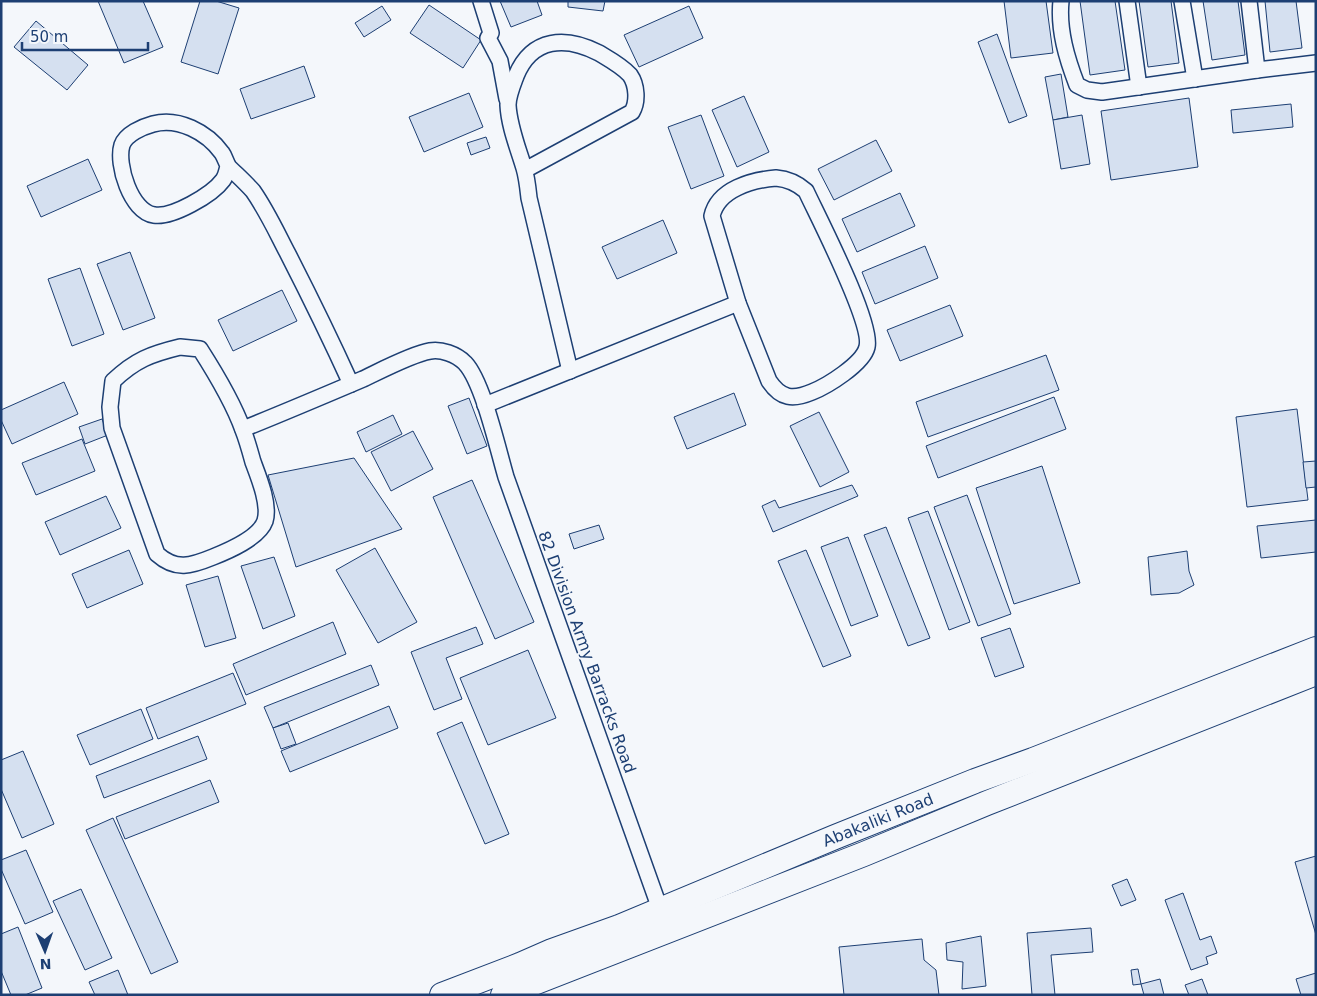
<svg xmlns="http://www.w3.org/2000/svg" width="1317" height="996" font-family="'DejaVu Sans',sans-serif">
  <rect width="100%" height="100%" fill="#f4f7fb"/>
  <g fill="#d5e0f0" stroke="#1d3f73">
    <path d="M98,1H143L163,47L124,63Z"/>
    <path d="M200,1H216L239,8L218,74L181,62Z"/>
    <path d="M500,1H537L542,15L511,27Z"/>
    <path d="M568,1H605L603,11L568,7Z"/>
    <path d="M1004,1H1046L1053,53L1011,58Z"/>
    <path d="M1080,1H1115L1125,70L1090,75Z"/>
    <path d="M1139,1H1171L1179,63L1148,67Z"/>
    <path d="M1203,1H1238L1245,55L1212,60Z"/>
    <path d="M1265,1H1296L1302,48L1270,52Z"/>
    <path d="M429,5L481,40L463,68L410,33Z"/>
    <path d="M382,6L391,20L364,37L355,23Z"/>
    <path d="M689,6L703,38L639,67L624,35Z"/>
    <path d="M36,21L88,65L67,90L14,47Z"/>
    <path d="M997,34L1027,116L1009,123L978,42Z"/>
    <path d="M304,66L315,97L251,119L240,89Z"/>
    <path d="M1061,74L1068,117L1053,120L1045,77Z"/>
    <path d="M469,93L483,127L424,152L409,117Z"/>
    <path d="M744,96L769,152L737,167L712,110Z"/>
    <path d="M1189,98L1198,167L1111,180L1101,111Z"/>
    <path d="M1291,104L1293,127L1233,133L1231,110Z"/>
    <path d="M701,115L724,176L691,189L668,127Z"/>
    <path d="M1082,115L1090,164L1061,169L1053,120Z"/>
    <path d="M486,137L490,148L471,155L467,143Z"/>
    <path d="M876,140L892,171L834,200L818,169Z"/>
    <path d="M88,159L102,190L41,217L27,186Z"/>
    <path d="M900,193L915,226L857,252L842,219Z"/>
    <path d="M663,220L677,253L617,279L602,247Z"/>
    <path d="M925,246L938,278L875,304L862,272Z"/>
    <path d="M130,252L155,318L123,330L97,264Z"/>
    <path d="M80,268L104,334L72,346L48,279Z"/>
    <path d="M282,290L297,321L233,351L218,320Z"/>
    <path d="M950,305L963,336L900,361L887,330Z"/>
    <path d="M1046,355L1059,390L928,437L916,402Z"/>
    <path d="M64,382L78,414L12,444L1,420V410Z"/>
    <path d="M734,393L746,425L687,449L674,417Z"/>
    <path d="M1054,397L1066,429L938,478L926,446Z"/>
    <path d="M469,398L487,446L467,454L448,406Z"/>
    <path d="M1297,409L1308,500L1247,507L1236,417Z"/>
    <path d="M819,412L849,472L820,487L790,426Z"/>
    <path d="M393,415L402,434L366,452L357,432Z"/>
    <path d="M102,419L108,435L85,444L79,427Z"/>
    <path d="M413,431L433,469L391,491L371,452Z"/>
    <path d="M82,439L95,471L36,495L22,463Z"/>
    <path d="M354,458L402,529L296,567L268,475Z"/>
    <path d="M1316,461V487L1306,488L1303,462Z"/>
    <path d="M1042,466L1080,583L1014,604L976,488Z"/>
    <path d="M472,480L534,622L495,639L433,497Z"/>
    <path d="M852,485L858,496L773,532L762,506L775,500L779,508Z"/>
    <path d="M967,495L1011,614L978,626L934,507Z"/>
    <path d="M106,496L121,528L60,555L45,522Z"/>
    <path d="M928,511L970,622L949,630L908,518Z"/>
    <path d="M1316,520V552L1261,558L1257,526Z"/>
    <path d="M599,525L604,539L574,549L569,534Z"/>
    <path d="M886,527L930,638L908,646L864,535Z"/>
    <path d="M848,537L878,616L851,626L821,547Z"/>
    <path d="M375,548L417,622L378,643L336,570Z"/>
    <path d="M129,550L143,584L87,608L72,574Z"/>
    <path d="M806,550L851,656L823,667L778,561Z"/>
    <path d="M1187,551L1189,571L1194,585L1179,593L1151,595L1148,557Z"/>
    <path d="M274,557L295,616L263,629L241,566Z"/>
    <path d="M218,576L236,638L205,647L186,585Z"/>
    <path d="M333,622L346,654L246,695L233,664Z"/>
    <path d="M476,627L483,644L446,658L462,699L434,710L411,652Z"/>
    <path d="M1010,628L1024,667L995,677L981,638Z"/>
    <path d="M528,650L556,718L488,745L460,678Z"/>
    <path d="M371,665L379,685L273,728L264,707Z"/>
    <path d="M233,673L246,704L158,739L146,708Z"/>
    <path d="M389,706L398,728L290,772L281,751Z"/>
    <path d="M141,709L153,739L90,765L77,735Z"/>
    <path d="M462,722L509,834L485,844L437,733Z"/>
    <path d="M288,723L296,744L281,749L273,728Z"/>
    <path d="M198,736L207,759L104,798L96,776Z"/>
    <path d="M23,751L54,824L22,838L1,789V760Z"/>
    <path d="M210,780L219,802L125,839L116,817Z"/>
    <path d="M113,818L178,962L151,974L86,830Z"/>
    <path d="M26,850L53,912L25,924L1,869V860Z"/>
    <path d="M1316,856V935L1295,862Z"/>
    <path d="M1127,879L1136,900L1121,906L1112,885Z"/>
    <path d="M81,889L112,958L85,970L53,901Z"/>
    <path d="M1183,893L1200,940L1211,936L1217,953L1206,957L1208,964L1191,970L1165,900Z"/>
    <path d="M18,927L42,988L25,995H11L1,971V934Z"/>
    <path d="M1091,928L1093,952L1051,955L1055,995H1032L1027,933Z"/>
    <path d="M981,936L986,986L962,989L963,962L947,960L946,943Z"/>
    <path d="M922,939L924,960L936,970L939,995H844L839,947Z"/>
    <path d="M1138,969L1141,984L1133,985L1131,970Z"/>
    <path d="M118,970L128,995H95L89,982Z"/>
    <path d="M1316,973V995H1301L1296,979Z"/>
    <path d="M1160,979L1164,995H1144L1141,984Z"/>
    <path d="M1202,979L1208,995H1189L1185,985Z"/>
  </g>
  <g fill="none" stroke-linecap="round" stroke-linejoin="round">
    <g stroke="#1d3f73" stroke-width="18">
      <g id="street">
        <path d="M481,1L491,33L488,38L500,61L507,99"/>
        <path d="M1061,1C1058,30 1067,59 1077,85L1087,90L1102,92L1257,70L1316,63"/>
        <path d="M1127,1L1139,87"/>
        <path d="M1182,1L1195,79"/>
        <path d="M1249,1L1257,70"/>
        <path d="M228,166C227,170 226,176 223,180C212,195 172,218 154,215C131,212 116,164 122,145C126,134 142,127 153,124C178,117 207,132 222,153C225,157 226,163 229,167C237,175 245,182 253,191C267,211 277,233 288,254C310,297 331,340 351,384"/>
        <path d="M525,170L632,112C638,102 637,85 630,75C622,66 609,59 599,53C566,36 532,37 516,76C513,84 508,96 508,105C509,126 518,148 524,168C527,178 528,189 529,198L570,371"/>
        <path d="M776,178C788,179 797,183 806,191C819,219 873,323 867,347C863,364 827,386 812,392C793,400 781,399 769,381L738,303L712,216C718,189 752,180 776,178Z"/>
        <path d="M180,347L200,349C216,374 233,402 243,430C247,440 250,451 253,462C259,478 270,505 265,521C259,538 228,551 213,557C191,566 176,571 157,554L112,428L110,407L113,381C135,360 151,354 180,347Z"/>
        <path d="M485,405L738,303"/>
        <path d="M243,429C283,413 323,396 363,379C380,371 412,354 430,351C441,349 456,354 465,363C483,382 498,450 506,477L660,909"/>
      </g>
    </g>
    <g stroke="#1d3f73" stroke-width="26">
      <g id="primary">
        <path d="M442,995L520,965L552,951L619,927L835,837L975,781L1033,760L1316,649"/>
        <path d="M503,995L864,854L987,803L1316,673"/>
      </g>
    </g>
    <use href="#street" stroke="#f4f7fb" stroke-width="15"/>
    <use href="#primary" stroke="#f4f7fb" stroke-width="24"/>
  </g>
  <g text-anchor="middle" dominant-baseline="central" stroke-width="4" stroke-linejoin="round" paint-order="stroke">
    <g font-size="16" fill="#1d3f73" stroke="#f4f7fb">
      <text transform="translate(587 652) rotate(70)">82 Division Army Barracks Road</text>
      <text transform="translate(878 820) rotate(-22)">Abakaliki Road</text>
    </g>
  </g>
  <rect width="1317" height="996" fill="none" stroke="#1d3f73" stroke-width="5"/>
  <g transform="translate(45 951) rotate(178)" stroke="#f4f7fb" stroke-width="4" paint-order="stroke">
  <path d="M0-4L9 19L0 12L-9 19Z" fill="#1d3f73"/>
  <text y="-8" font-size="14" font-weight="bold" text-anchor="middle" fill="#1d3f73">N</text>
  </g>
  <path d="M22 42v8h126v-8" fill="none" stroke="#1d3f73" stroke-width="2.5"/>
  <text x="30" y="42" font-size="15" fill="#1d3f73" stroke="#f4f7fb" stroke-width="4" paint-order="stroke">50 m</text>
</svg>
